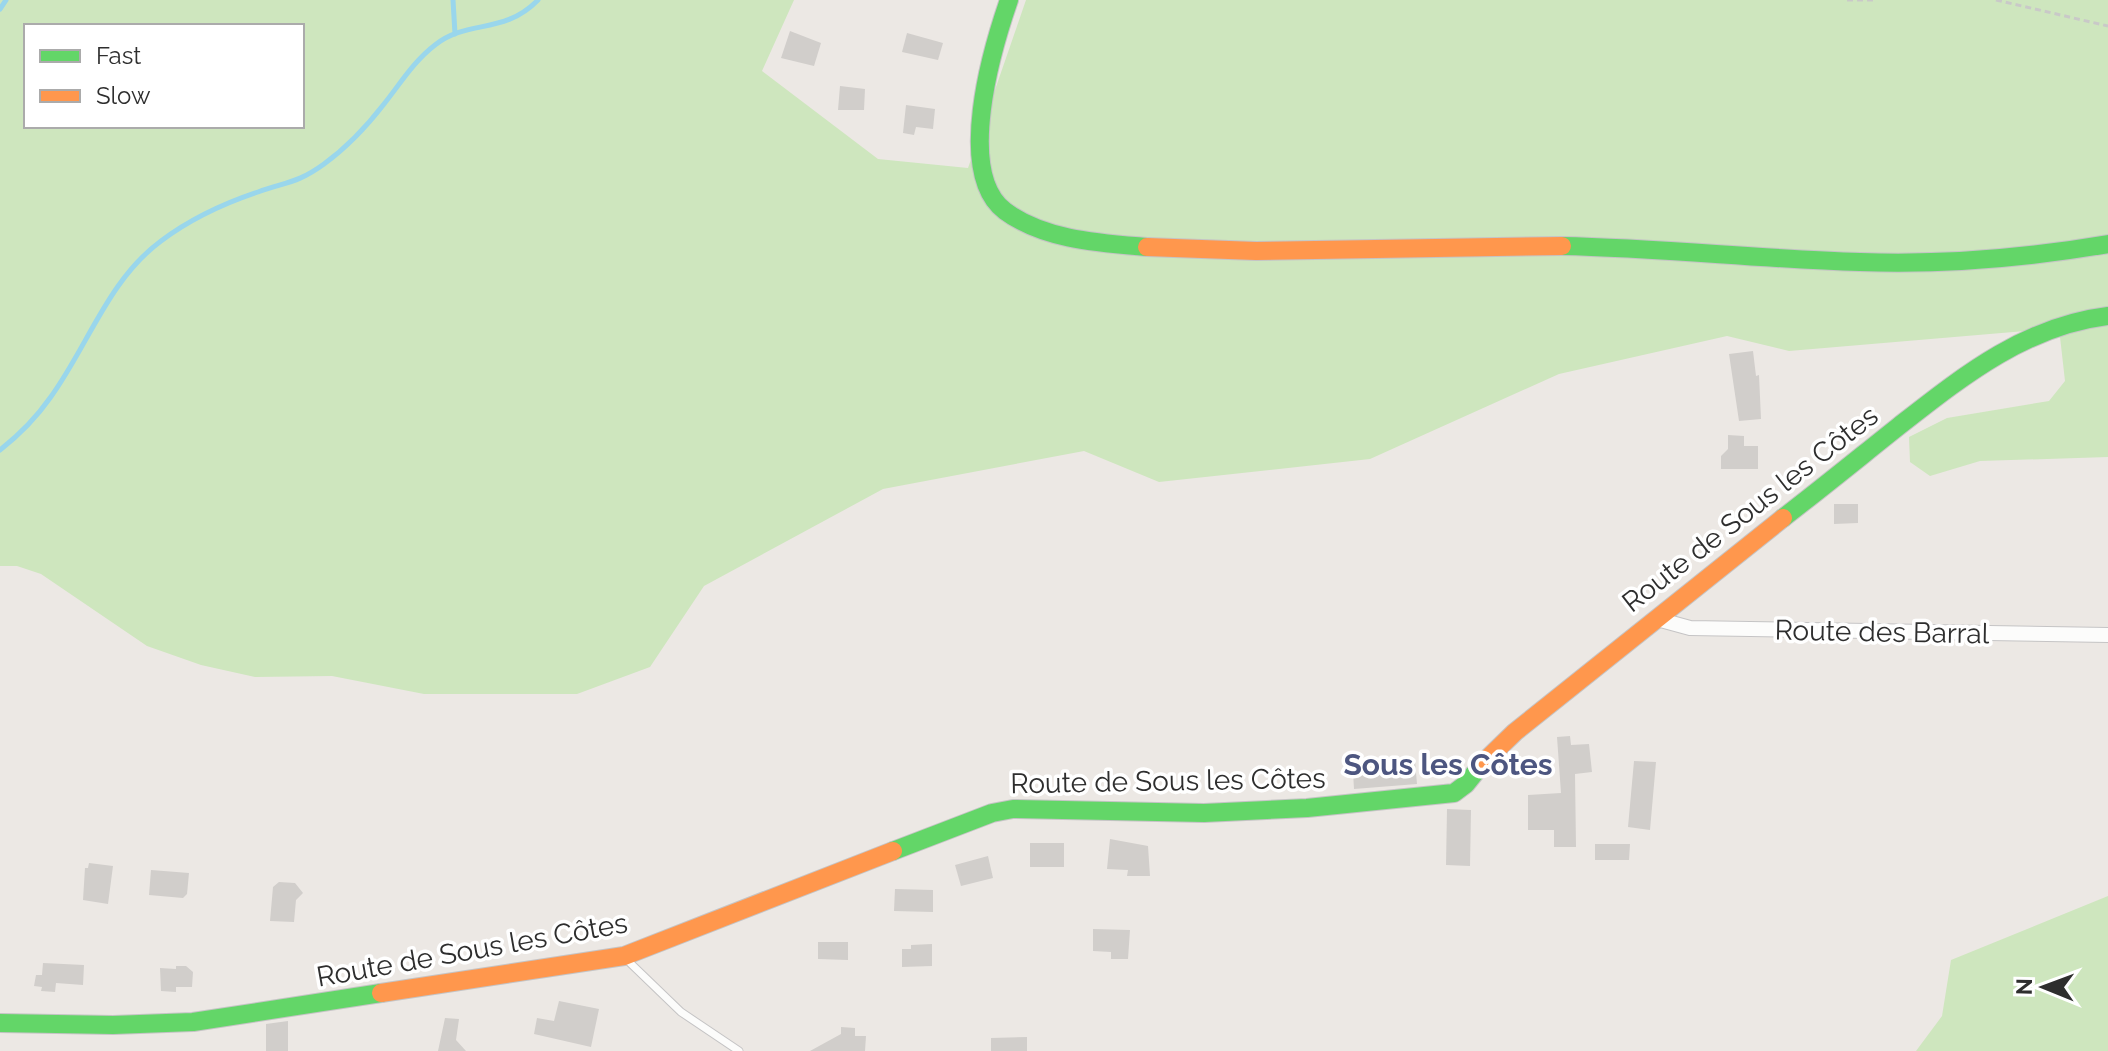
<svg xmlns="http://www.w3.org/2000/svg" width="2108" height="1051" font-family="Raleway,sans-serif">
  <rect width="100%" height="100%" fill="#ece8e4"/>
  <g fill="#cee6be" fill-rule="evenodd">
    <path d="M0,0H794L762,71L878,159L968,168L1026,0H2108V457L1980,461L1930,476L1910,462L1909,437L1947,418L2049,401L2065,381L2059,328L1789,351L1727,336L1559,374L1370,459L1159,482L1084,451L883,489L704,586L650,667L577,694H424L332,676L255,677L201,665L147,646L41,574L17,566H0ZM26,26H302V126H26Z"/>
    <path d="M2108,896V1051H1916L1942,1016L1951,960Z"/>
  </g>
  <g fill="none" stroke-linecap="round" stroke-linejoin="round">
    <g stroke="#99d6ec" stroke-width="5">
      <path d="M453,0L455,34"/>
      <path d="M0,9L6,0"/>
      <path d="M0,450C19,435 36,418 50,398C88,346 108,280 161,241C189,220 225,203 258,192C286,182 298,183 324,164C346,148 367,126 384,104C400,84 414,61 435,45C468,19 504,35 538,0"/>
    </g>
  </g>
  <g fill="#d1cecb">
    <path d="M790,31L821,43L814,66L781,58Z"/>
    <path d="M907,33L943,43L938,60L902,52Z"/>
    <path d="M840,86L865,89L864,110H838Z"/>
    <path d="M906,105L935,109L933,129L916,127L914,135L903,133Z"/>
    <path d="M1753,351L1756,376L1759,375L1761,419L1739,421L1729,354Z"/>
    <path d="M1728,435L1744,436V446H1758V469H1721V456L1728,449Z"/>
    <path d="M1834,504H1858V523L1834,524Z"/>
    <path d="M1570,736L1571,745L1589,744L1592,772L1575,774L1576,847H1554V830H1528V795L1561,793L1557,737Z"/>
    <path d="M1415,761L1417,784L1354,789L1353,772L1394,768V763Z"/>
    <path d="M1634,761L1656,762L1650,830L1628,827Z"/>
    <path d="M1447,809L1471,810L1470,866L1446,865Z"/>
    <path d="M1110,839L1148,846L1150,876H1127L1128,870L1107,869Z"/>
    <rect x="1030" y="843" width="34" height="24"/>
    <path d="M1595,844H1630L1629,860H1595Z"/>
    <path d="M988,856L993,878L961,886L955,865Z"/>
    <path d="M89,863L113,866L108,904L83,900L85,868H88Z"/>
    <path d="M151,870L189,873L187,894L183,898L149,895Z"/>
    <path d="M279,882L295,883L303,893L296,900L294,922L270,921L273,887Z"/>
    <path d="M895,889L933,890V912L894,911Z"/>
    <path d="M1093,929L1130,930L1128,959H1111V952L1093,951Z"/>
    <path d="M818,942H848V960L818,959Z"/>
    <path d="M932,944V966L902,967V949H911V945Z"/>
    <path d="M43,963L84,965L83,985L56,983L55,992L41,991L42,987L34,986L36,975H42Z"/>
    <path d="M176,966H186L193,972L192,987H176V992L161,991L160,968L176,969Z"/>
    <path d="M559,1001L599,1009L591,1047L534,1034L537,1018L554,1021Z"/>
    <path d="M445,1018L459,1019L456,1040L466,1051H438Z"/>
    <path d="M288,1021V1051H266V1024Z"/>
    <path d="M841,1027L855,1028V1036H866L865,1051H810L841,1034Z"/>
    <path d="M1027,1037V1051H991V1038Z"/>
  </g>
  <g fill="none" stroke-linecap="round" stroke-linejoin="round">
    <g stroke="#c5c4c5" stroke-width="9">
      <path id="lane" d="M625,958L681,1012L739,1051"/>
    </g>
    <g stroke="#c5c4c5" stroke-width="16">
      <path id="street" d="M1657,619L1690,628L2108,635"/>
    </g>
    <g stroke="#c5c4c5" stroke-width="20">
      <g id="fast">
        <path d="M1009,0C992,49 955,173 1005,211C1044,240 1100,243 1147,247"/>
        <path d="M1562,246C1662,248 1760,259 1860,262C1943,265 2026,258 2108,244"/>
        <path d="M1783,518C1822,488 1860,457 1899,426C1963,376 2025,326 2108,316"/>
        <path d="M893,851L992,813L1013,809L1204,813L1307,808L1454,793L1466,784L1482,764"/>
        <path d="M0,1023L113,1025L193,1022L381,993"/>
      </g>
    </g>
    <g stroke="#c5c4c5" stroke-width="20">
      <g id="slow">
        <path d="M1147,247L1256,251L1562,246"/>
        <path d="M1482,764L1515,732L1783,518"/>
        <path d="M381,993L624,956L893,851"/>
      </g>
    </g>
    <g stroke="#c9c9c8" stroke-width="3" stroke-dasharray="6 4" stroke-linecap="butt">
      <path d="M1847,0H1877"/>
      <path d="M1996,0L2108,26"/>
    </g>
    <use href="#lane" stroke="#fcfcfb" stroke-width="7"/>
    <use href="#street" stroke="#fcfcfb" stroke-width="14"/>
    <use href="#fast" stroke="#63d668" stroke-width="18"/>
    <use href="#slow" stroke="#ff974d" stroke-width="18"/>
  </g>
  <g text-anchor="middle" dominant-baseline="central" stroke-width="7" stroke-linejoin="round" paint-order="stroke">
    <g font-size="28" fill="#2e2e2e" stroke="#fff">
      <text transform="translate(1750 509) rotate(-38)">Route de Sous les Côtes</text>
      <text transform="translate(1882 632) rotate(1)">Route des Barral</text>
      <text transform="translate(1168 781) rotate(-1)">Route de Sous les Côtes</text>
      <text transform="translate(472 950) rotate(-10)">Route de Sous les Côtes</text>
    </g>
    <g font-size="30" font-weight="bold" fill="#4d5680" stroke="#fff">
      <text x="1448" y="764">Sous les Côtes</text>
    </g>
  </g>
  <rect x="24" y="24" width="280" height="104" fill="#ffffff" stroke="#ababab" stroke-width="2"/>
  <rect x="40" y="50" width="40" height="12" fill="#63d668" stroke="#ababab" stroke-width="2"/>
  <text x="96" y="64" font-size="24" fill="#2e2e2e">Fast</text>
  <rect x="40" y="90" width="40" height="12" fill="#ff974d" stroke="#ababab" stroke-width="2"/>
  <text x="96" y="104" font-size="24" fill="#2e2e2e">Slow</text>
  <g transform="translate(2044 987) rotate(271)" stroke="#ffffff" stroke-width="6" paint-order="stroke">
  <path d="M0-6L14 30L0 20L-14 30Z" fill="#2e2e2e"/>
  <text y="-12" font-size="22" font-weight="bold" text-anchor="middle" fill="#2e2e2e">N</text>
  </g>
</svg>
